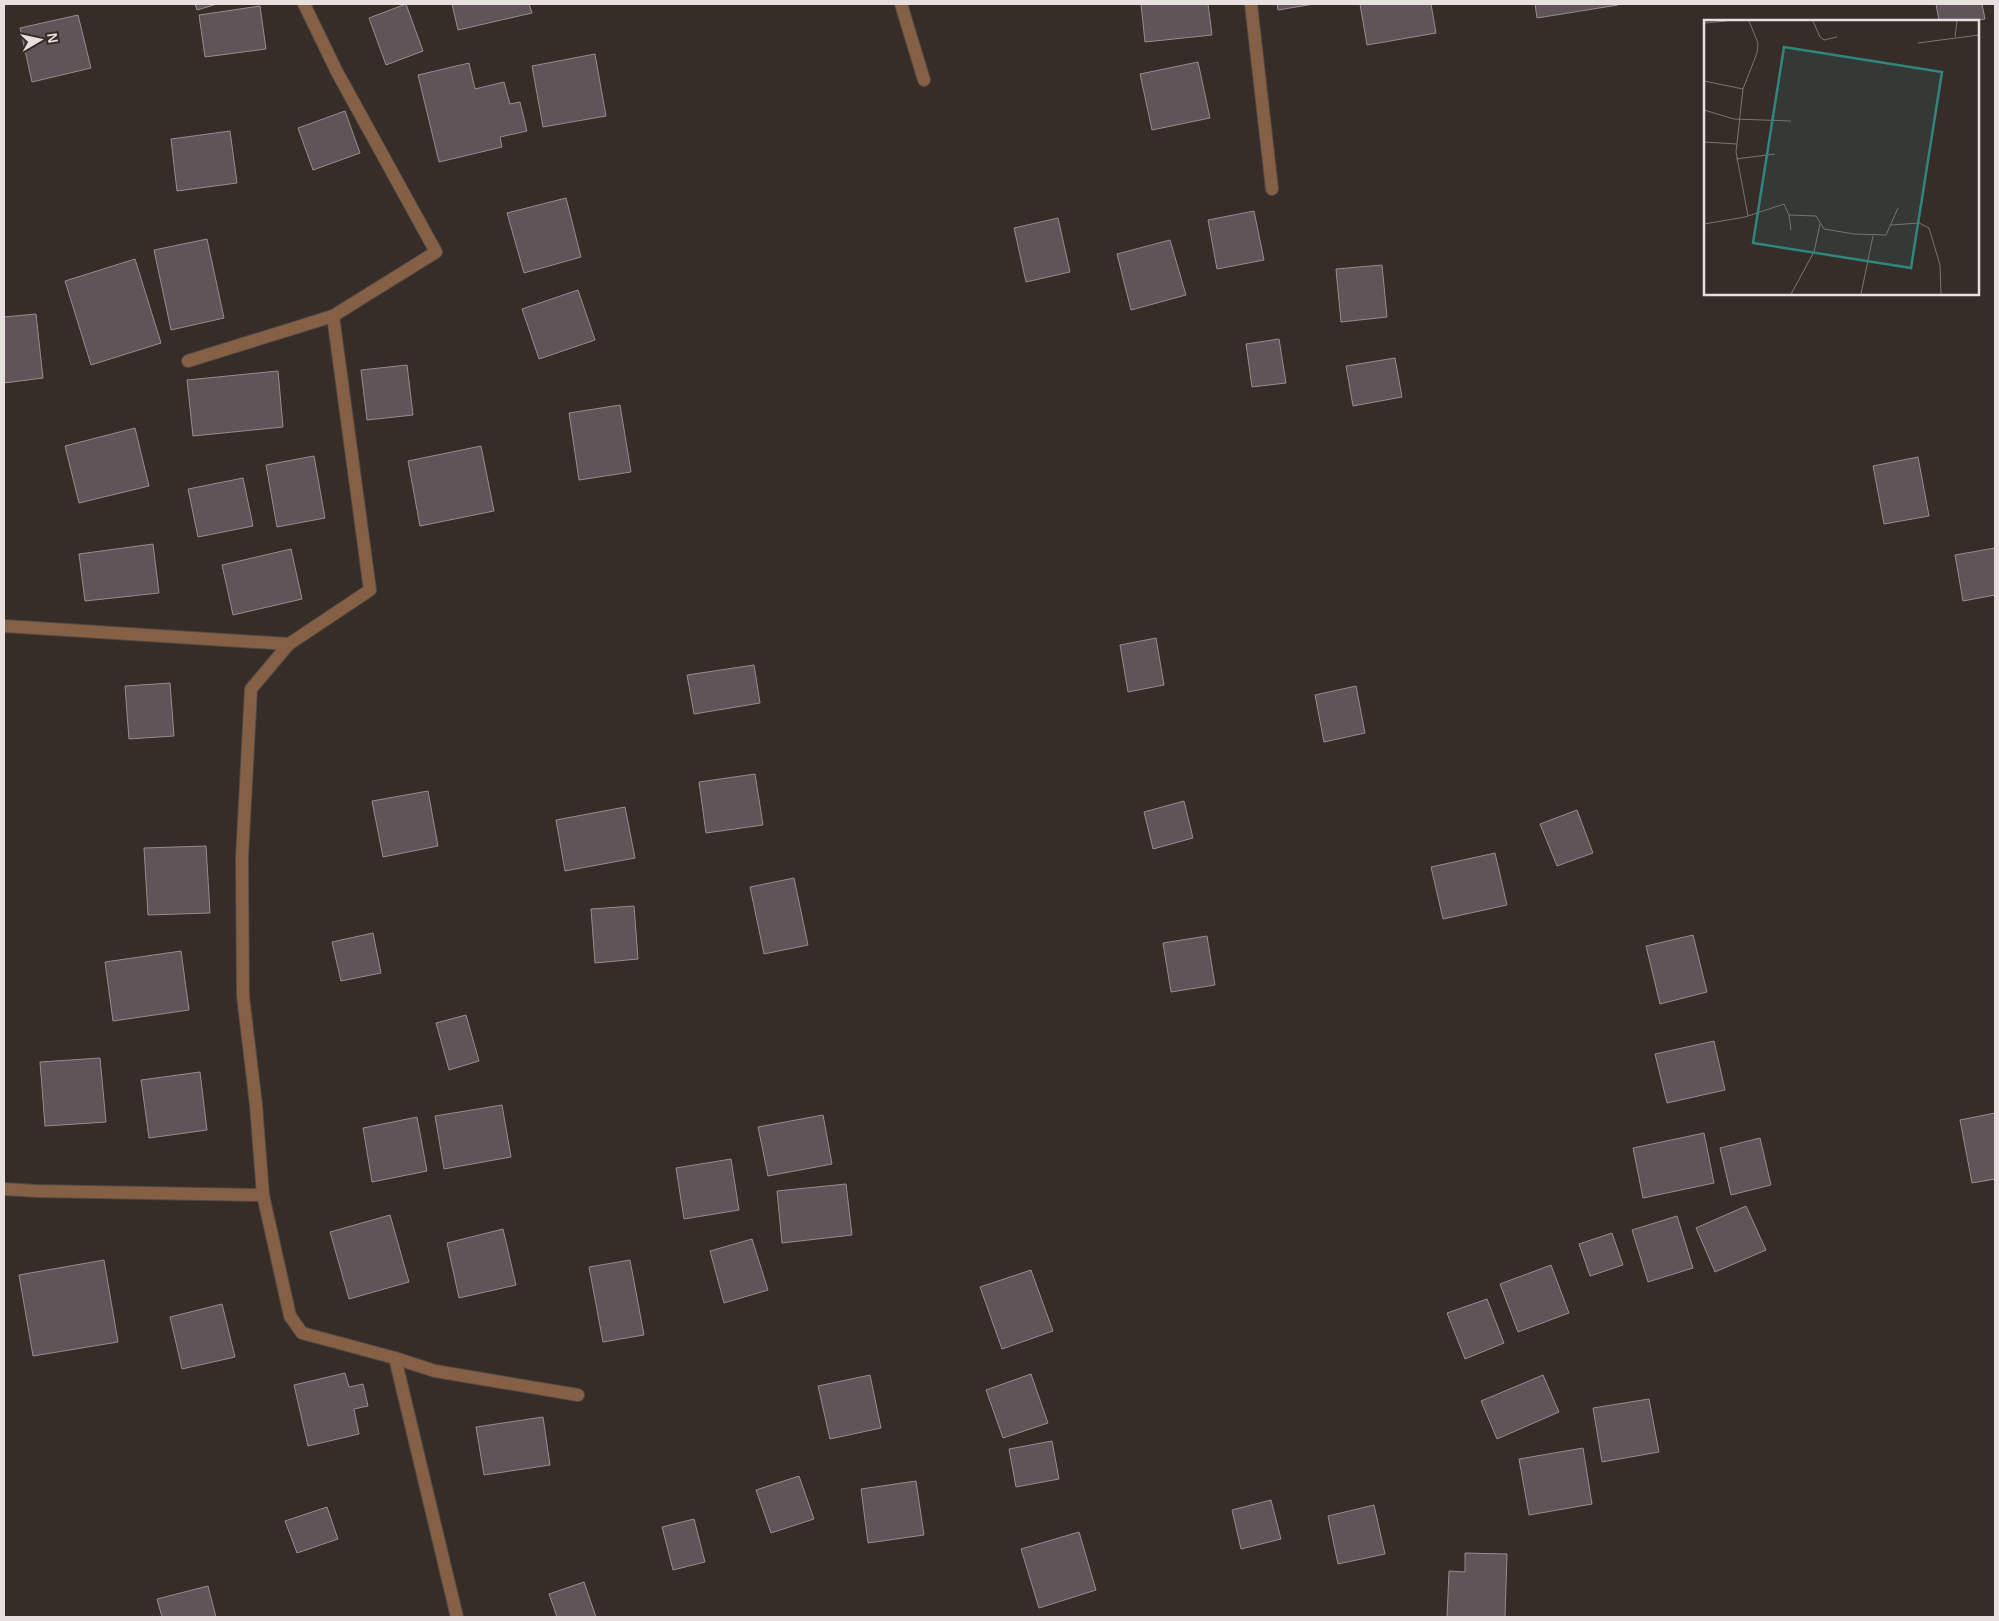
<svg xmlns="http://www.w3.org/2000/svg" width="1999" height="1621" font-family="Arial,sans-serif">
  <rect width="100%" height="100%" fill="#362c28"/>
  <g fill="#605459" stroke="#998c91">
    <path d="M195,4H217L197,10Z"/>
    <path d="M406,4L423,51L386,65L369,18Z"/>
    <path d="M452,4H529L532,13L458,30Z"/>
    <path d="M1141,4H1208L1212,35L1145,42Z"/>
    <path d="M1277,4H1314L1278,10Z"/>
    <path d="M1360,4H1431L1436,33L1367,45Z"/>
    <path d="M1535,4H1618V5L1537,18Z"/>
    <path d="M1936,4H1982L1985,19L1973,21H1939Z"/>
    <path d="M260,6L266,49L205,57L199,15Z"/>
    <path d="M78,15L91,68L32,82L20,28Z"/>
    <path d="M595,54L606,116L543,127L532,66Z"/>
    <path d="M1198,62L1210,118L1152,130L1140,74Z"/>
    <path d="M469,63L475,89L504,82L510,104L520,102L527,131L500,137L502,147L439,162L418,75Z"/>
    <path d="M345,111L360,153L313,170L298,128Z"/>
    <path d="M230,131L237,183L177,191L171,139Z"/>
    <path d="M566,198L581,257L524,273L507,213Z"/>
    <path d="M1254,211L1264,260L1217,269L1208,220Z"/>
    <path d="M1058,218L1070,272L1026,282L1014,228Z"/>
    <path d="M207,239L224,318L171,330L154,250Z"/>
    <path d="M1170,240L1186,295L1131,310L1117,254Z"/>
    <path d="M135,259L161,343L91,365L65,281Z"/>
    <path d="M1382,265L1387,317L1341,322L1336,269Z"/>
    <path d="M578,290L595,340L539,359L522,309Z"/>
    <path d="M36,314L43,378L4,383V317Z"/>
    <path d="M1279,339L1286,383L1252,387L1246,344Z"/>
    <path d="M1395,358L1402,397L1353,406L1346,366Z"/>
    <path d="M407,365L413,415L367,420L361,370Z"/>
    <path d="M278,371L283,427L193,436L187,380Z"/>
    <path d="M620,405L631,472L579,480L569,413Z"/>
    <path d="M135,428L149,486L79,503L65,446Z"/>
    <path d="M481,446L494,511L420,526L408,461Z"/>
    <path d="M314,456L325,518L277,527L266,465Z"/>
    <path d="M1918,457L1929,516L1884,524L1873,466Z"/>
    <path d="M243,478L253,526L198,537L188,489Z"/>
    <path d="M153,544L159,593L85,601L79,554Z"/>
    <path d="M1995,548V595L1963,601L1955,555Z"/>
    <path d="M291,549L302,599L233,615L222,565Z"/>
    <path d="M1156,638L1164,685L1128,692L1120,645Z"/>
    <path d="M754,665L760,703L694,714L687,675Z"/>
    <path d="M170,683L174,736L129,739L125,686Z"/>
    <path d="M1356,686L1365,733L1324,742L1315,695Z"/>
    <path d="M755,774L763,825L706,833L699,782Z"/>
    <path d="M428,791L438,846L383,857L372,801Z"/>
    <path d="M1184,801L1193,838L1153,849L1144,812Z"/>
    <path d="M625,807L635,858L565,871L556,820Z"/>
    <path d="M1577,810L1593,853L1557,866L1540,824Z"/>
    <path d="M206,846L210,913L148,915L144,848Z"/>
    <path d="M1495,853L1507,905L1443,919L1431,867Z"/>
    <path d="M794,878L808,945L764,954L750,887Z"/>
    <path d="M634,906L638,959L595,963L591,909Z"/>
    <path d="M373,933L381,973L341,981L332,942Z"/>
    <path d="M1693,935L1707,992L1660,1004L1646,946Z"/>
    <path d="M1207,936L1215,985L1171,992L1163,943Z"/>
    <path d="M181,951L189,1010L113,1021L105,962Z"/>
    <path d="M466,1015L479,1061L449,1070L436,1023Z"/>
    <path d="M1714,1041L1725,1090L1667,1103L1655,1054Z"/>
    <path d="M100,1058L106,1122L45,1126L40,1062Z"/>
    <path d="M200,1072L207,1130L149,1138L141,1080Z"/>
    <path d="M502,1105L511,1157L444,1169L435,1116Z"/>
    <path d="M1995,1113V1179L1972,1183L1960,1120Z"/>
    <path d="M823,1115L832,1164L768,1176L758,1127Z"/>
    <path d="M417,1117L427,1171L372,1182L363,1128Z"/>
    <path d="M1704,1133L1714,1183L1643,1198L1633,1148Z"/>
    <path d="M1760,1138L1771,1185L1731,1195L1720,1148Z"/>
    <path d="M731,1159L739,1210L684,1219L676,1168Z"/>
    <path d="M846,1184L852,1235L782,1243L777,1191Z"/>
    <path d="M1746,1206L1766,1250L1715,1272L1696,1228Z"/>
    <path d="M390,1215L409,1282L349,1299L330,1232Z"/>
    <path d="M1677,1216L1693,1268L1648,1282L1632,1230Z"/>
    <path d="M503,1229L516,1285L459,1298L447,1243Z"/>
    <path d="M1612,1233L1623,1265L1590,1276L1579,1244Z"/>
    <path d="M752,1239L768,1290L724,1303L710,1251Z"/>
    <path d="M104,1260L118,1342L33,1356L19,1275Z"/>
    <path d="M630,1260L644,1335L603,1342L589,1267Z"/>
    <path d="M1551,1265L1569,1313L1518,1332L1500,1284Z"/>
    <path d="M1031,1270L1053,1331L1002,1349L980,1287Z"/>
    <path d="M1487,1299L1504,1343L1465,1359L1447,1313Z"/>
    <path d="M222,1304L235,1357L182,1369L170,1317Z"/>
    <path d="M345,1373L349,1387L363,1384L368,1406L354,1409L359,1434L308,1446L294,1385Z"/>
    <path d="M1031,1374L1048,1423L1003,1438L986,1390Z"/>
    <path d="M870,1375L881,1428L830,1439L818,1386Z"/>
    <path d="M1543,1375L1559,1412L1497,1439L1481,1401Z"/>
    <path d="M1649,1399L1659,1452L1602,1462L1593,1408Z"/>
    <path d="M543,1417L550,1465L484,1475L476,1427Z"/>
    <path d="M1052,1441L1059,1479L1016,1487L1009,1449Z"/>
    <path d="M1583,1448L1592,1504L1529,1515L1519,1459Z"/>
    <path d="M799,1476L814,1519L771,1533L756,1490Z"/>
    <path d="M916,1481L924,1535L868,1543L861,1489Z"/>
    <path d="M1271,1500L1281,1539L1241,1549L1232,1510Z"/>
    <path d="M1374,1505L1385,1554L1338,1564L1328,1516Z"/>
    <path d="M327,1507L338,1539L297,1553L285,1521Z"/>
    <path d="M694,1519L705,1562L673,1570L662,1527Z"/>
    <path d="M1079,1532L1096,1590L1039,1608L1021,1549Z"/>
    <path d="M1465,1553L1507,1554L1505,1617H1447L1449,1571L1465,1572Z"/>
    <path d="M584,1582L596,1617H557L549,1594Z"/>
    <path d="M208,1586L216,1617H162L157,1599Z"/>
  </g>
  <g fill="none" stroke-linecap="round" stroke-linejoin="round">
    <g stroke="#524945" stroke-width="14">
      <g id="minor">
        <path d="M304,4L337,72L436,252L333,316L370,590L289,644L251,689L242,858L243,996L256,1105L263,1195L290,1316L302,1333L395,1358L435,1371L578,1395"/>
        <path d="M901,4L924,80"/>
        <path d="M1251,4L1272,189"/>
        <path d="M188,361L333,316"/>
        <path d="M4,626L289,644"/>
        <path d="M4,1189L37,1191L263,1195"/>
        <path d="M395,1358L457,1617"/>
      </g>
    </g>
    <use href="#minor" stroke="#866045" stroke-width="12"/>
  </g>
  <g transform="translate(1704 20)">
    <rect width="275" height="275" fill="#362c28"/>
    <path fill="none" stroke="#7d7471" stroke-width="1" d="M109,1L116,17L120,20L133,17M0,3L23,1M251,17L253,1M214,23L275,15M0,61L39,69M0,90L30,99L87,101M0,122L33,124M32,139L71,134M85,195L87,210M44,196L32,132L39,69L53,33L54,23L45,1M0,204L41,197L80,184L85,195L112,196L120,209L150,214L182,215L194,188M187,205L215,203L225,208L236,245L237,274M87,274L110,232L116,204M157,274L169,216"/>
    <path fill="#30867f" fill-opacity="0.15" stroke="#30867f" stroke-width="2.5" d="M80,27L238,52L207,248L49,223Z"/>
    <rect width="275" height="275" fill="none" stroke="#e8e0de" stroke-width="2.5"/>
  </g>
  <rect width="1999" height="1621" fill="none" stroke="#e8e0de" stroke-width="10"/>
  <g transform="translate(40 40) rotate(81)" stroke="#362c28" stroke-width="4" paint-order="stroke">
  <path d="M0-4L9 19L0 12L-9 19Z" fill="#e8e0de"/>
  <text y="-8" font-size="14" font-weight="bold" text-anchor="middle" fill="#e8e0de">N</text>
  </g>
</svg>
